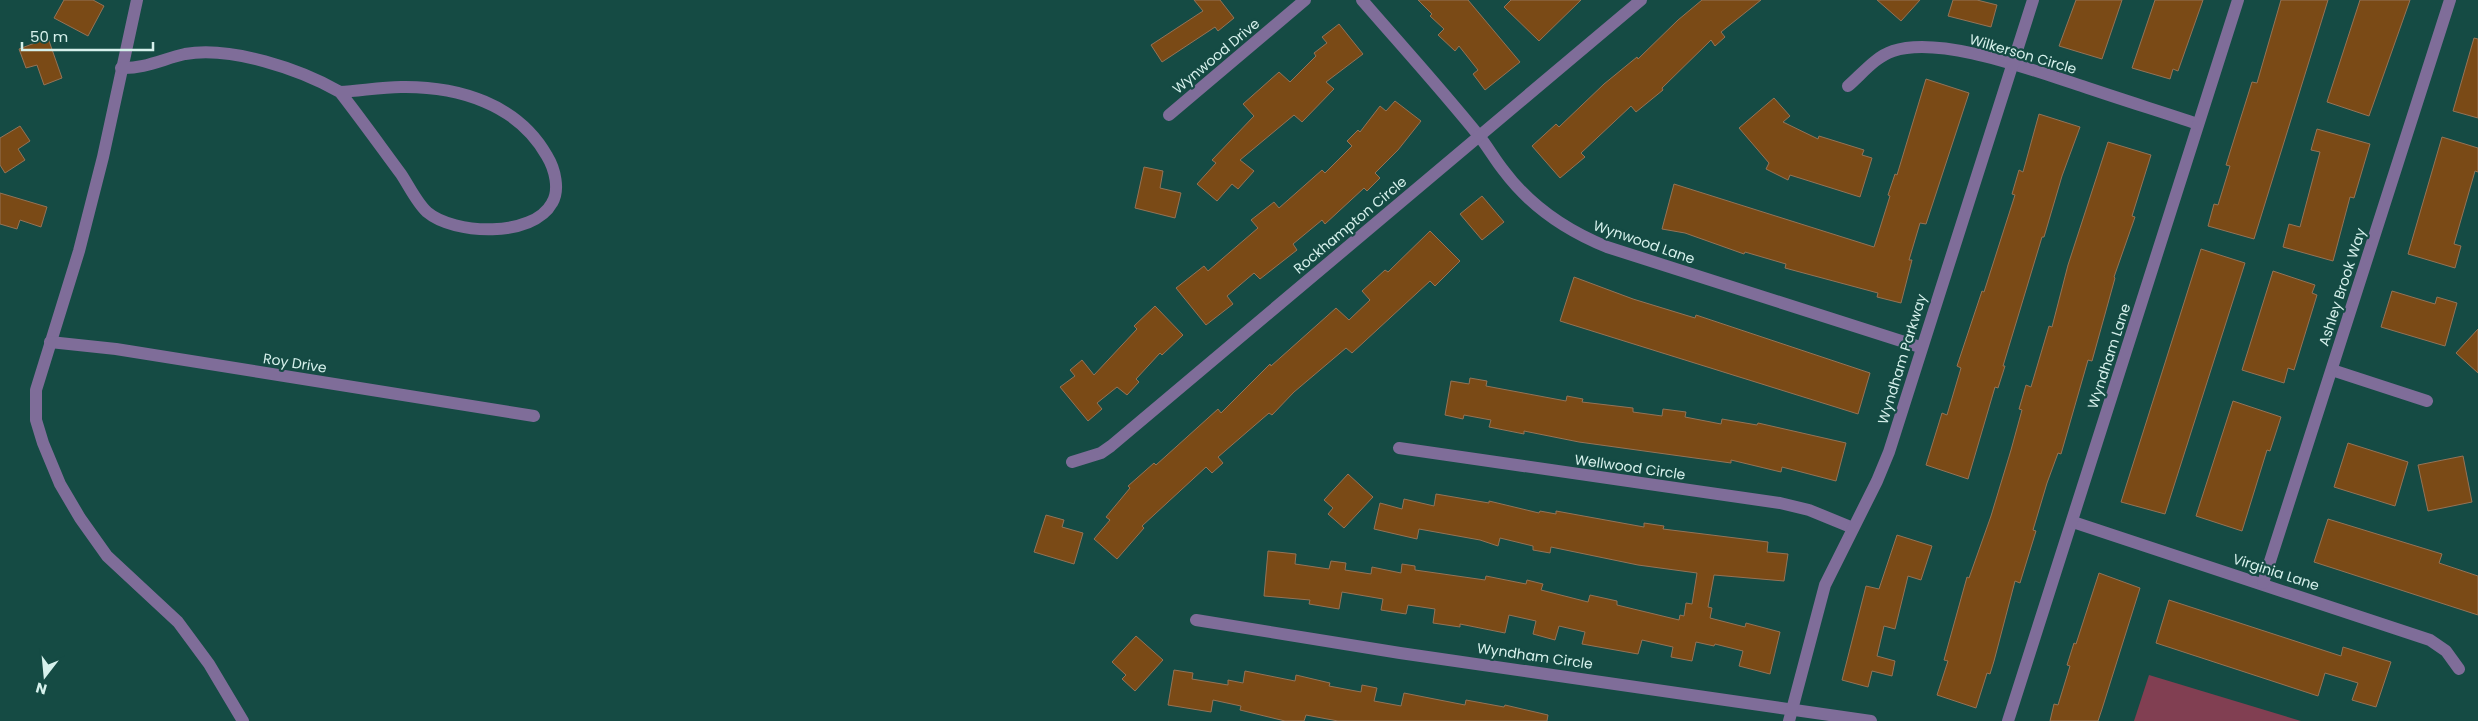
<svg xmlns="http://www.w3.org/2000/svg" width="2478" height="721" font-family="Poppins,sans-serif">
  <rect width="100%" height="100%" fill="#154b44"/>
  <path fill="#813f52" d="M2149,675L2301,721H2134Z"/>
  <g fill="#7a4a16" stroke="#947357">
    <path d="M64,0H93L104,6L88,36L54,18Z"/>
    <path d="M1194,0H1220L1234,18L1218,31L1215,27L1162,62L1151,45L1203,11Z"/>
    <path d="M1418,0H1468L1520,62L1485,90L1473,74L1478,70L1459,46L1455,51L1438,35L1444,29L1430,16L1432,14Z"/>
    <path d="M1511,0H1581L1539,41L1504,7Z"/>
    <path d="M1702,0H1761L1721,32L1725,37L1715,46L1711,40L1662,88L1663,90L1636,112L1631,106L1581,153L1585,157L1560,178L1532,146L1556,124L1559,127L1604,84L1637,57L1638,59L1678,20Z"/>
    <path d="M1877,0H1920L1901,21Z"/>
    <path d="M1953,0H1977L1997,5L1991,27L1948,16Z"/>
    <path d="M2076,0H2122L2102,59L2059,46Z"/>
    <path d="M2155,0H2203L2178,71L2173,69L2170,79L2132,68Z"/>
    <path d="M2281,0H2328L2254,239L2208,226L2214,204L2218,205L2230,166L2226,165L2252,82L2257,83Z"/>
    <path d="M2360,0H2410L2369,116L2327,102Z"/>
    <path d="M1339,24L1363,54L1326,82L1334,89L1302,122L1294,115L1240,160L1254,171L1238,189L1232,184L1217,201L1197,184L1216,163L1212,160L1254,116L1243,104L1279,72L1290,82L1316,56L1314,53L1327,43L1322,37Z"/>
    <path d="M48,38L62,78L44,85L37,65L26,68L19,49Z"/>
    <path d="M2474,38L2478,39V118L2453,111Z"/>
    <path d="M1926,79L1969,93L1926,224L1920,223L1909,260H1912L1901,303L1877,297L1878,293L1785,268L1786,264L1745,252L1744,254L1685,233L1662,229L1674,184L1874,247L1890,196L1888,195L1895,174L1897,175Z"/>
    <path d="M1774,98L1790,116L1783,122L1818,139L1819,136L1864,150L1862,155L1872,158L1860,197L1790,175L1788,180L1766,169L1769,163L1739,128Z"/>
    <path d="M1395,101L1421,121L1398,150L1375,173L1380,178L1367,191L1364,188L1325,224L1322,220L1293,244L1297,250L1260,279L1254,273L1227,296L1233,304L1206,325L1176,288L1204,266L1208,271L1258,228L1251,220L1274,202L1279,208L1322,170L1325,173L1352,146L1347,141L1358,130L1360,132L1380,106L1386,111Z"/>
    <path d="M2039,114L2080,127L2062,176L2044,237H2042L2003,366H2005L1998,388L1995,387L1968,479L1926,465L1942,413L1947,415L1961,368L1957,366L1982,291L1984,292L2015,195L2012,194L2019,170L2023,172Z"/>
    <path d="M20,126L30,141L18,149L25,160L5,173L0,165V138Z"/>
    <path d="M2317,129L2370,144L2354,198L2350,197L2333,261L2283,247L2289,224L2300,227L2320,152L2311,150Z"/>
    <path d="M2442,137L2478,148V172L2475,171L2454,244L2461,246L2455,268L2408,254Z"/>
    <path d="M2108,142L2151,155L2132,216L2135,217L2114,277L2115,278L2092,361L2088,360L2061,454L2058,453L2047,483L2033,530L2036,531L2020,583L2015,581L1994,661L1990,674L1987,673L1976,708L1937,695L1948,661L1944,660L1967,577L1969,578L1991,516L2011,450L2022,410L2019,409L2026,385L2031,387L2049,326L2052,327L2068,265Z"/>
    <path d="M1144,167L1163,171L1160,188L1181,193L1175,218L1135,208Z"/>
    <path d="M0,193L47,207L41,227L20,220L17,229L0,224Z"/>
    <path d="M1482,196L1504,222L1482,240L1460,214Z"/>
    <path d="M1430,231L1460,261L1435,286L1430,281L1352,353L1346,348L1294,392L1272,415L1269,413L1218,457L1223,463L1212,473L1206,467L1142,526L1144,528L1117,559L1094,539L1110,520L1106,517L1130,488L1128,486L1154,463L1156,465L1218,409L1221,413L1270,364L1271,366L1336,308L1349,320L1370,300L1362,291L1385,270L1388,272Z"/>
    <path d="M2201,249L2245,263L2165,514L2121,502Z"/>
    <path d="M2273,271L2315,285L2312,293L2317,295L2294,370L2288,368L2284,383L2242,370Z"/>
    <path d="M1574,277L1633,299L1695,318L1696,315L1870,373L1858,414L1560,321Z"/>
    <path d="M2392,291L2435,304L2437,297L2457,303L2445,346L2381,327Z"/>
    <path d="M1155,306L1183,335L1162,355L1160,353L1136,379L1139,382L1127,395L1117,387L1097,403L1102,409L1088,421L1060,387L1075,376L1070,370L1082,360L1094,375L1137,329L1134,326Z"/>
    <path d="M2478,329V373L2456,353Z"/>
    <path d="M1470,378L1487,381L1486,386L1566,401L1567,396L1583,399L1582,402L1633,408V412L1662,416L1663,409L1686,412L1685,417L1721,424L1722,419L1757,425L1758,423L1846,443L1836,481L1782,467L1781,472L1731,460V463L1579,442L1524,431V434L1489,427L1491,420L1464,415L1463,419L1445,415L1451,381L1469,384Z"/>
    <path d="M2233,401L2281,417L2270,451L2267,450L2242,531L2196,516Z"/>
    <path d="M2348,443L2408,462L2395,506L2334,487Z"/>
    <path d="M2463,456L2472,502L2428,511L2418,465Z"/>
    <path d="M1348,474L1373,497L1344,528L1328,514L1333,508L1324,500Z"/>
    <path d="M1436,494L1489,503V501L1539,513L1540,511L1556,514V511L1644,527V523L1664,526L1663,529L1768,542L1767,552L1788,554L1784,581L1714,575L1708,607L1712,608L1710,618L1745,627L1746,623L1780,632L1770,674L1739,666L1743,651L1715,644L1714,646L1696,642L1692,661L1671,657L1673,647L1642,640L1638,654L1582,644L1585,632L1559,626L1555,640L1533,634L1536,621L1509,615L1505,633L1460,624V627L1433,623L1435,609L1408,605L1406,614L1381,610L1383,599L1342,592L1339,609L1309,604L1310,600L1264,596L1268,551L1296,554L1295,564L1329,569L1331,561L1346,563L1345,570L1371,574L1372,567L1401,573L1402,564L1415,566V570L1485,580L1486,576L1526,584L1527,580L1543,584L1541,590L1588,602L1590,595L1617,601V605L1679,620L1680,615L1684,616L1686,603L1692,604L1697,573L1638,565L1551,547L1550,553L1533,550V546L1500,538L1498,546L1480,540L1419,529L1417,539L1374,529L1380,503L1402,509L1404,499L1434,506Z"/>
    <path d="M1046,515L1064,520L1062,527L1083,533L1074,564L1034,552Z"/>
    <path d="M2328,519L2442,554L2439,563L2478,576V615L2314,562Z"/>
    <path d="M1897,535L1932,546L1921,580L1908,576L1895,629L1884,626L1877,656L1895,661L1892,676L1872,671L1868,687L1842,680L1866,586L1879,589Z"/>
    <path d="M2099,573L2140,588L2102,709L2098,721H2050L2054,704L2058,705L2070,666L2067,665L2074,643L2076,644Z"/>
    <path d="M2169,600L2341,656L2343,647L2391,662L2376,707L2352,700L2358,683L2325,673L2318,696L2156,643Z"/>
    <path d="M1136,636L1163,660L1135,691L1122,679L1126,675L1112,662Z"/>
    <path d="M1174,670L1193,673L1192,679L1228,685V680L1243,683L1245,671L1295,681L1296,675L1330,683L1329,686L1361,692L1362,685L1377,688L1374,701L1401,706L1404,693L1465,705L1466,700L1504,707L1505,705L1548,715L1547,721H1338L1306,715L1304,721H1285L1240,710L1241,706L1213,700L1211,712L1168,705Z"/>
  </g>
  <g fill="none" stroke-linecap="round" stroke-linejoin="round">
    <g stroke="#7f6d99" stroke-width="12">
      <path d="M137,0L103,157L79,251L36,390V420L43,443L60,484L80,518L107,556L178,622L209,664L243,721"/>
      <path d="M1362,0C1401,45 1442,90 1479,136C1488,147 1495,160 1504,171C1531,207 1565,230 1607,247L1920,347"/>
      <path d="M121,68C144,69 163,59 185,54C231,46 300,69 340,92C361,119 381,147 401,174C409,186 417,203 427,212C454,235 533,238 552,203C560,190 555,169 547,156C518,104 458,86 401,87C381,87 360,91 340,92"/>
      <path d="M1848,86C1862,74 1875,57 1893,51C1941,35 2034,71 2082,86C2120,99 2159,111 2198,124"/>
      <path d="M1169,115L1305,0"/>
      <path d="M50,342L116,349L534,416"/>
      <path d="M2332,370L2427,401"/>
      <path d="M1399,448L1780,503L1809,510L1853,528"/>
      <path d="M1072,462L1101,453L1111,446L1641,0"/>
      <path d="M2073,522L2430,640L2446,651L2459,669"/>
      <path d="M2263,583L2450,0"/>
      <path d="M1196,620L1400,653L1871,721"/>
      <path d="M1789,721L1825,585L1877,481L1889,452L2033,0"/>
      <path d="M2008,721L2238,0"/>
    </g>
  </g>
  <g text-anchor="middle" dominant-baseline="central" stroke-width="4.5" stroke-linejoin="round" paint-order="stroke">
    <g font-size="14" fill="#d6f1ec" stroke="#154b44">
      <text transform="translate(2023 54) rotate(16)">Wilkerson Circle</text>
      <text transform="translate(1216 56) rotate(-40)">Wynwood Drive</text>
      <text transform="translate(1350 225) rotate(-40)">Rockhampton Circle</text>
      <text transform="translate(1644 242) rotate(19)">Wynwood Lane</text>
      <text transform="translate(2342 287) rotate(-72)">Ashley Brook Way</text>
      <text transform="translate(2109 356) rotate(-72)">Wyndham Lane</text>
      <text transform="translate(1902 359) rotate(-73)">Wyndham Parkway</text>
      <text transform="translate(295 363) rotate(9)">Roy Drive</text>
      <text transform="translate(1630 467) rotate(8)">Wellwood Circle</text>
      <text transform="translate(2276 572) rotate(18)">Virginia Lane</text>
      <text transform="translate(1535 656) rotate(8)">Wyndham Circle</text>
    </g>
  </g>
  <g transform="translate(45 676) rotate(196)" stroke="#154b44" stroke-width="4" paint-order="stroke">
  <path d="M0-4L9 19L0 12L-9 19Z" fill="#d6f1ec"/>
  <text y="-8" font-size="14" font-weight="bold" text-anchor="middle" fill="#d6f1ec">N</text>
  </g>
  <path d="M22 42v8h131v-8" fill="none" stroke="#d6f1ec" stroke-width="2.5"/>
  <text x="30" y="42" font-size="15" fill="#d6f1ec" stroke="#154b44" stroke-width="4" paint-order="stroke">50 m</text>
</svg>
